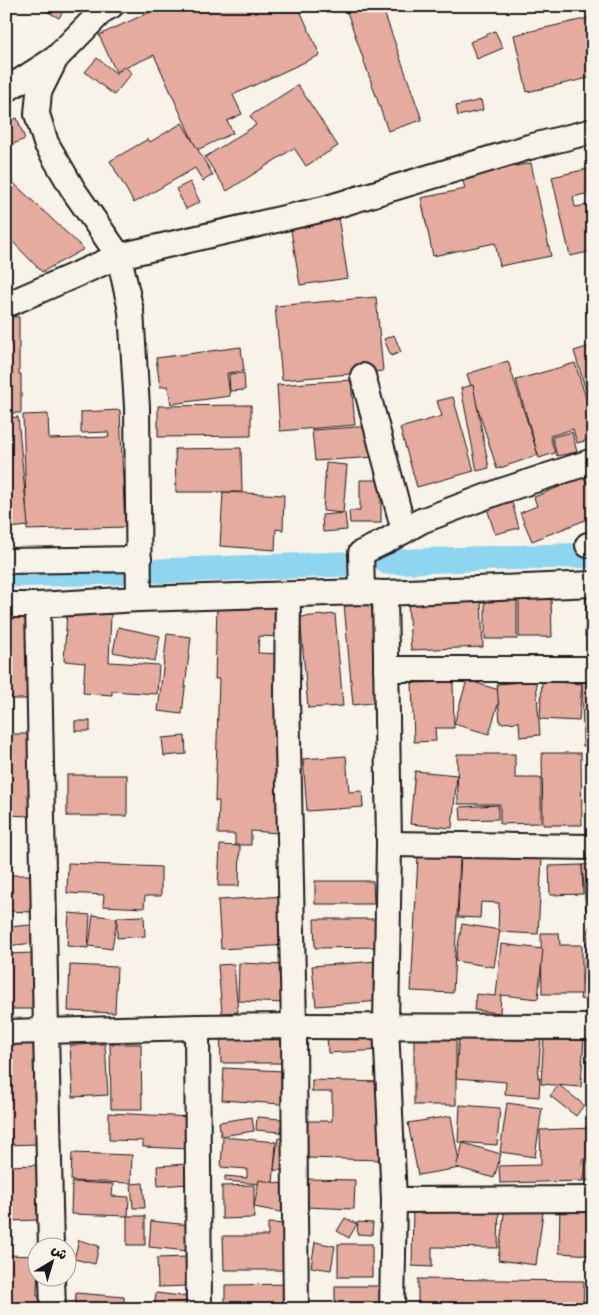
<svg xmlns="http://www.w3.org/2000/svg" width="599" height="1315" font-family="'Balsamiq Sans','Playpen Sans Arabic',sans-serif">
  <rect width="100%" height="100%" fill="#f7f3e8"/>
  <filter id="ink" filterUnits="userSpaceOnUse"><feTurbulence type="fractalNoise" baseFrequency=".02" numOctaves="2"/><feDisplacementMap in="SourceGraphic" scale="10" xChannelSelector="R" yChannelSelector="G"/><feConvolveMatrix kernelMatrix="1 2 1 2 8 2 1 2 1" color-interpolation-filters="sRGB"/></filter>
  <g filter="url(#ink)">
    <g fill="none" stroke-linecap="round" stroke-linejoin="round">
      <g stroke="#8ed5ef" stroke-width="25">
        <path d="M387,562L593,555"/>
        <path d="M159,571L342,564"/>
        <path d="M6,575L120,572"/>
      </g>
    </g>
    <g fill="#e4ab9e" stroke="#1c1c1c">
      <path d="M37,6H66L59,18Z"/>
      <path d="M163,6H298L320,55L233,95L242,114L227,121L233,133L197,150L154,55L116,72L99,35Z"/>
      <path d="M345,6H382L422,120L388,131Z"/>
      <path d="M593,17V77L527,92L514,35Z"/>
      <path d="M495,31L503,48L477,59L470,42Z"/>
      <path d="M97,58L117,74L124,66L132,73L114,95L85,72Z"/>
      <path d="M298,85L338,146L306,166L294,148L227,191L205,157L256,125L250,116Z"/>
      <path d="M481,100L483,110L458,116L456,106Z"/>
      <path d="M17,118L25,139L6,147V122Z"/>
      <path d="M182,123L213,175L203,181L195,168L134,203L110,161L148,139L150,142Z"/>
      <path d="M531,163L551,256L500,266L495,243L433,256L421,198L465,189L462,177Z"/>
      <path d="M592,168L593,192L573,197L575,207L593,204V251L570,256L552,177Z"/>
      <path d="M6,176L84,249L42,272L6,235Z"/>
      <path d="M190,182L200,202L186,209L176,189Z"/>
      <path d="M338,217L348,278L300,285L290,224Z"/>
      <path d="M376,297L383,371L282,380L275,306Z"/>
      <path d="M6,316L19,317V374H21V413H6Z"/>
      <path d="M394,335L401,352L391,356L384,339Z"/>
      <path d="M593,345V414L574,351Z"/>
      <path d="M241,347L244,371L227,373L230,396L171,404L168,386L160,387L156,358Z"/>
      <path d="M508,361L538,455L497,469L467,374Z"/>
      <path d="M575,363L593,421V439L577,443L573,429L550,436L555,453L539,458L516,380Z"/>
      <path d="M244,373L245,390L230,391L229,374Z"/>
      <path d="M351,380L355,425L280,431L277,385Z"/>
      <path d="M473,385L489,468L477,471L461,388Z"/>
      <path d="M453,397L474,471L417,487L400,428L442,416L437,401Z"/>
      <path d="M251,405V436L158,437V406Z"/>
      <path d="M120,410L125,527L27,530L23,415L48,414L49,439L109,437L108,432L81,433V412Z"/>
      <path d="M18,417L28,526L10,528L9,517H6V418Z"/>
      <path d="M373,426L376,457L315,461L312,430Z"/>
      <path d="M572,432L577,452L557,456L552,437Z"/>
      <path d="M241,448L242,492H176L175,449Z"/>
      <path d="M326,463L347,465L343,513L323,511Z"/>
      <path d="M584,477L586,482L593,480V517L532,541L520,513L537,506L534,497Z"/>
      <path d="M360,480H381V523H350L349,511H360Z"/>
      <path d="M223,492L284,495L283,530L276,529L275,550L220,546Z"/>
      <path d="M512,502L519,528L495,534L487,508Z"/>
      <path d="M345,513L347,530L323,532L322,515Z"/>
      <path d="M586,594H593V637H585Z"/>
      <path d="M519,596H551L552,637H519Z"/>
      <path d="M481,600L483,647L411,650L408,603Z"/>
      <rect x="485" y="600" width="32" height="39"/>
      <path d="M371,602L380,702L353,705L344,604Z"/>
      <path d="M217,604L281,606V637L259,636L258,653L280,654L278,833L251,831V845H235V834H218L219,801H215L219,679H215Z"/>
      <path d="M6,612H27L29,699H6Z"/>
      <path d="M67,612L111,614L109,662L159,665L157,694L112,691V695L83,693L85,663L64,661Z"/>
      <path d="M335,614L343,706L308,708L300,617Z"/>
      <path d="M118,627L160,636L155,661L113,652Z"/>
      <path d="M167,634L191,637L182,714L158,711Z"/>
      <path d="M467,680L502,691L489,734L454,724Z"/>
      <path d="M582,680H593V746H583Z"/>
      <path d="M536,681L540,735L520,737L519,722L500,723L497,684Z"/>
      <path d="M542,681L582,684L579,721L540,719Z"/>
      <path d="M453,682L454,728H435L436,741L414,742L412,683Z"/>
      <rect x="75" y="721" width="15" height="10"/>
      <path d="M6,734H32L30,816L6,815Z"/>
      <path d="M185,736L186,754L164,756L162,738Z"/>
      <path d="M542,753H581L582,825H543Z"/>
      <path d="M457,754H515V778H541V823L500,824V804H458Z"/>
      <path d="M346,756L349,792L362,791L363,807L307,811L303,759Z"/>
      <path d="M415,771L457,775L452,828L410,824Z"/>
      <rect x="67" y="775" width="60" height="41"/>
      <path d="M498,805V819L461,820L460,807Z"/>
      <path d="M220,845L240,846L239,886H218Z"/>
      <path d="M461,853L542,857L538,934L498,932L499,903L481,902L480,918L458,917Z"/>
      <path d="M418,856L460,858L453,993L411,991Z"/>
      <path d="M68,863L161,867V896H145L144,908L103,906L104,895L67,893Z"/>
      <path d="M593,864V909L586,910L582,865Z"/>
      <path d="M582,865L583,894L550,895L549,866Z"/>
      <path d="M6,875H32L31,912L6,911Z"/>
      <path d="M315,881H373L374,904H315Z"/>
      <path d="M286,896L289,945L221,949L218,900Z"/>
      <path d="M69,913L90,915L88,948L67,946Z"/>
      <path d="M93,915L117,918L112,949L89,946Z"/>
      <path d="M144,916L145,936L117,938V917Z"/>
      <path d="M314,919H377L378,947L315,948Z"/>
      <path d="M462,924L500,930L494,967L455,961Z"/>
      <path d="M31,925L34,943L6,946V927Z"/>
      <path d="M589,927L593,928V1001L580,999Z"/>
      <path d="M541,933H559L560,945H582V994H542Z"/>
      <path d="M501,944L543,949L538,999L501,995L500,1013L474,1010L476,994L496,996Z"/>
      <path d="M35,953L37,1009H6V954Z"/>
      <path d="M377,961L381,1001L316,1006L312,966Z"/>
      <path d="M239,963L286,965L285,1003L238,1001Z"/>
      <path d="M234,964L238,1012L222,1013L218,965Z"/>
      <path d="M70,965L117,967L115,1013L68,1011Z"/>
      <path d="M588,1027H593V1081H586Z"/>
      <path d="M285,1028L286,1063H221L220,1029Z"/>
      <path d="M379,1032L381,1050L328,1053L327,1035Z"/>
      <path d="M459,1032L541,1037L538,1078H540L539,1097L505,1094L506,1082L456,1078Z"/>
      <path d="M544,1034L584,1036L581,1087L541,1084Z"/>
      <rect x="414" y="1036" width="42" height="69"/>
      <path d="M34,1043L37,1144L6,1145V1044Z"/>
      <path d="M105,1044L108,1095L73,1097L70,1045Z"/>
      <path d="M110,1044H141L142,1109H111Z"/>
      <path d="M224,1068L283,1071L281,1104L222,1100Z"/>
      <path d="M312,1080L381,1082L382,1160L306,1158L307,1121H332V1092H312Z"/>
      <path d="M559,1085L584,1105L576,1116L550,1096Z"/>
      <path d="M507,1103L542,1108L535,1157L500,1152Z"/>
      <path d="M460,1105L500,1108L497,1145L458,1142Z"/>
      <path d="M109,1113L192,1117L191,1149L143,1147V1141L109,1140Z"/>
      <path d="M451,1116L460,1168L418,1175L408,1123Z"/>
      <path d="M252,1117L254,1131L221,1136L219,1122Z"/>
      <path d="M257,1117L293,1120L292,1133L256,1130Z"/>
      <path d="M593,1128V1160H582L583,1181L500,1183L499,1166L541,1165L540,1130Z"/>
      <path d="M223,1137L276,1142L273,1185L225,1181V1176L247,1178V1169L221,1167Z"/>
      <path d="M278,1138L294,1140L290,1171L274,1170Z"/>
      <path d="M463,1143L501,1154L494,1178L456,1167Z"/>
      <path d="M72,1153L132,1155L131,1183L71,1181Z"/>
      <path d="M585,1162H593V1181L584,1180Z"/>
      <path d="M187,1164L189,1184L158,1186L157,1166Z"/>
      <path d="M38,1165L40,1220L6,1221V1166Z"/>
      <path d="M307,1179L355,1180L354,1209L306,1207Z"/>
      <path d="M259,1180L295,1186L291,1214L254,1207Z"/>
      <path d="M72,1182L113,1184L112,1196L129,1197L128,1216L71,1214Z"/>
      <path d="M143,1183L145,1208H133L131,1184Z"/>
      <path d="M254,1185V1218L222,1219V1186Z"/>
      <path d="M560,1205L593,1206V1255L559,1253Z"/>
      <path d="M413,1206L499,1209L498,1248L432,1247V1267L412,1266Z"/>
      <path d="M505,1207L543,1212L536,1265L498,1260Z"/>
      <rect x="127" y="1216" width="18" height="29"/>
      <path d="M345,1218L357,1224L349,1238L337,1231Z"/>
      <path d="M151,1221L190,1225L187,1251L149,1247Z"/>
      <path d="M358,1222L373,1223L372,1235L357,1234Z"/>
      <path d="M268,1223L287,1224V1270H224L223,1236H268Z"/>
      <path d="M79,1240L99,1246L95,1264L74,1259Z"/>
      <path d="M315,1242L335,1246L331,1270L311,1267Z"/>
      <rect x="338" y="1244" width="34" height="33"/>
      <path d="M6,1255L38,1256L37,1296H42L41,1309H6Z"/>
      <path d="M188,1257L189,1286L158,1287L157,1258Z"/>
      <path d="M418,1279L584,1281L583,1309H418Z"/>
      <path d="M297,1284L298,1309H225V1285Z"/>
      <rect x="335" y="1286" width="45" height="23"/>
      <path d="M76,1293L124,1297V1309H75Z"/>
      <path d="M156,1293L190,1297L189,1309H154Z"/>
    </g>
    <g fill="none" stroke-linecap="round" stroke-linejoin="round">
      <g stroke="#1c1c1c" stroke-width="28">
        <g id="minor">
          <path d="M56,58L39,92L37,114L46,143L74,191L119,256L131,311L137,407L139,599"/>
          <path d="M6,90L56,58L103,10L111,6"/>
          <path d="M6,305L119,256L324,209L529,147L593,131"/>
          <path d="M363,376L404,531"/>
          <path d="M588,545H593"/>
          <path d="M6,561L139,559"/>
          <path d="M362,592L361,553L386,541L421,521L501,491L593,461"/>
          <path d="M385,593L389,844L386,1026L394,1200L392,1309"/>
          <path d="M288,595L287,695L294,1026L295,1216L296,1309"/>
          <path d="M6,605H38L139,599L362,592L385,593L593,584"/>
          <path d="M38,605L46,1031L51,1248"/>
          <path d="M386,669H593"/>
          <path d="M389,844L593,847"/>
          <path d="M197,1027L199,1309"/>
          <path d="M6,1032L197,1027L294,1026L593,1027"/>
          <path d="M394,1200L593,1199"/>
          <path d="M52,1278L53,1309"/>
        </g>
      </g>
      <use href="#minor" stroke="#f7f3e8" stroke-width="24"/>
    </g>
  </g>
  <rect width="599" height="1315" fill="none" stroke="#f7f3e8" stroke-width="25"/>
  <rect x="12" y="12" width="574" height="1290" fill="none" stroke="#1c1c1c" stroke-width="2" filter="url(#ink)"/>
  <g transform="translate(52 1262) rotate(38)"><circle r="24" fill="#f7f3e8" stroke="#9f9d96"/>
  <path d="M0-4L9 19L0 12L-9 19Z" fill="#1c1c1c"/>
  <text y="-8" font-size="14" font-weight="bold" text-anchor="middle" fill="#1c1c1c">ش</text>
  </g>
</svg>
